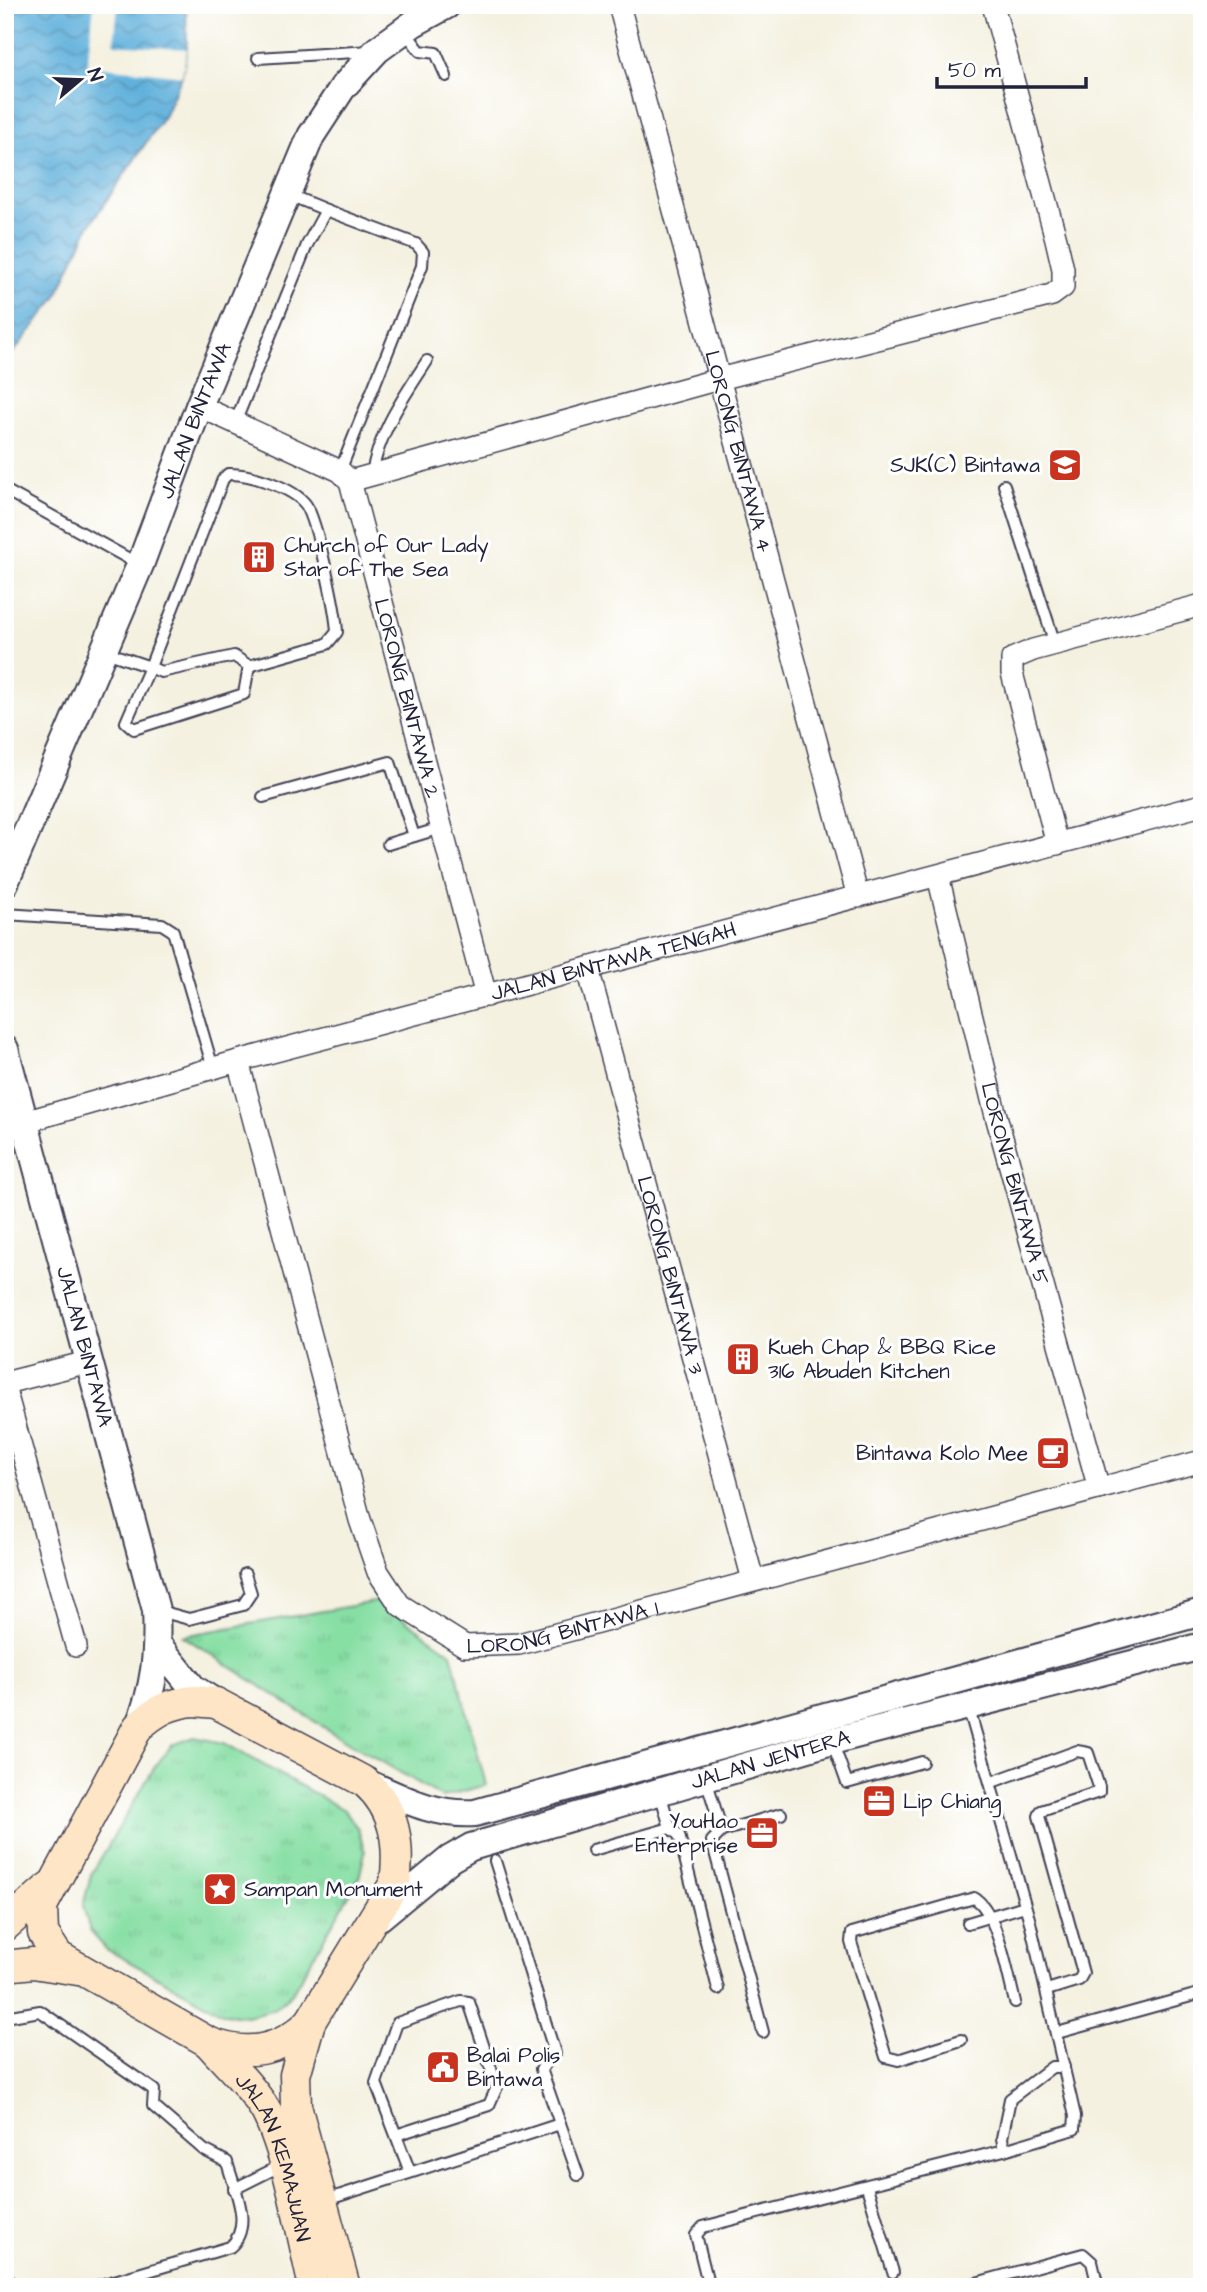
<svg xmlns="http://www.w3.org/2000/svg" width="1207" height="2292" font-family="'Architects Daughter',sans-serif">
  <defs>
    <pattern id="grass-tufts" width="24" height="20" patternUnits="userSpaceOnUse" patternTransform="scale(1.75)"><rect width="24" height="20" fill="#87dfa4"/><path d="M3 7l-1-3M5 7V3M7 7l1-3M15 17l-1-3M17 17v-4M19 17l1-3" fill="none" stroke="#74bf8e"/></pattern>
    <pattern id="water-waves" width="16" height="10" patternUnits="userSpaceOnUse" patternTransform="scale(1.75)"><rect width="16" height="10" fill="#61b1dc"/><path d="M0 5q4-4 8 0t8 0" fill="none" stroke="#5090b4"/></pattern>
  </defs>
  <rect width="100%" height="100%" fill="#fff"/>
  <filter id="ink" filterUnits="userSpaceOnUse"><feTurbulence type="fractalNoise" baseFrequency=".0143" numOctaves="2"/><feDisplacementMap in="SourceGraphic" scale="14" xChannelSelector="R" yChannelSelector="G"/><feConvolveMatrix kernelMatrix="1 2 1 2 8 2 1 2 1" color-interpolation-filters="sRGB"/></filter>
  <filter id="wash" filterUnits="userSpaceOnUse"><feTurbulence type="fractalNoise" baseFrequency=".00686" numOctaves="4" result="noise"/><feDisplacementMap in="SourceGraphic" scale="28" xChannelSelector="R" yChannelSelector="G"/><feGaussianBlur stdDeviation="1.57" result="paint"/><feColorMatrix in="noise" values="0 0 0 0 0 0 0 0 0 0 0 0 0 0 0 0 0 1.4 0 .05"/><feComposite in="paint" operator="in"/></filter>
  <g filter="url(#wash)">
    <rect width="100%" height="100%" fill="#f4f1e0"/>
    <g fill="url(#grass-tufts)" stroke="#548070" stroke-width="2">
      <path d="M379,1601L451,1653L486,1785L442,1797L331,1732L183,1636Z"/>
      <path d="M194,1737L224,1743L344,1810L358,1829L365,1852L359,1878L292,1993L274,2009L248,2016L224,2014L106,1949L90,1931L83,1906L91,1875L154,1768L172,1745Z"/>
    </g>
    <path fill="url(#water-waves)" stroke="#426a8c" stroke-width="2" d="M5,5H186L187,49L182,76L165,115L89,226L56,298L5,363Z"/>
    <path fill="#f4f1e0" d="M94,5H118L114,44L187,49L182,76L87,65Z"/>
  </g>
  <g filter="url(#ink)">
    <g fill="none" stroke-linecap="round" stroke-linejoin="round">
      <g stroke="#424154" stroke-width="14">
        <g id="service">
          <path d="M404,30L420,51L436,53L446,76"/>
          <path d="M258,58L371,51"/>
          <path d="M287,194L326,210"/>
          <path d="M235,423L307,245L326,210L416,244L423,252L422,266L340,471"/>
          <path d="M228,474C249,473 294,488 306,505C317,521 336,611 337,632L327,644L249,666L234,656L161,672L150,667L223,479Z"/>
          <path d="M372,474C379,431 404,397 427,361"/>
          <path d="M1004,485L1055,644"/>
          <path d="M5,490L140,565"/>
          <path d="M103,651L150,667L126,722L134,729L244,694L249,666"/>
          <path d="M263,797L390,762L414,836"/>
          <path d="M388,844L441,828"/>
          <path d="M5,914L162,924L173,931L213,1068"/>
          <path d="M156,1610L189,1619L243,1605L251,1593L245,1574"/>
          <path d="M968,1706L1030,1922L1075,2116L1074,2129L1004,2150"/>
          <path d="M832,1741L847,1783L922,1762"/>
          <path d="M706,1779L722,1831"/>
          <path d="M992,1782L1077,1751L1088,1753L1099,1787V1792L1041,1811L1039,1816L1083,1973L1079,1980L1047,1990"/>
          <path d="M660,1792L670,1828L679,1835L718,1989"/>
          <path d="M593,1850L670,1828"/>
          <path d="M495,1861L555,2053L541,2069L578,2175"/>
          <path d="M968,1923L1025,1906"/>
          <path d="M5,2017L40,2011L154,2090L153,2106L204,2150L227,2162C234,2189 254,2226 230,2247L94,2287"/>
          <path d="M763,2032L712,1841L722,1831L781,1814"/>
          <path d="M1057,2033L1202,1993"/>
          <path d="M961,2040L898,2060L886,2057L851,1942L852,1933L974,1898C997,1910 1008,1976 1015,2002"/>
          <path d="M396,2135L489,2105L497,2087L469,2002L461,2001L397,2023L376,2083L410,2172"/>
          <path d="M867,2187L893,2272"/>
          <path d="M234,2189L284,2164"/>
          <path d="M323,2201L560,2124"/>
          <path d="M5,2272L12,2287"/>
          <path d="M709,2287L696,2235L703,2227L1004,2150L1002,2138L1010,2099L1052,2067H1064"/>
          <path d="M961,2287L1083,2254L1092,2262L1098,2287"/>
        </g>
      </g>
      <g stroke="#424154" stroke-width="24">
        <g id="minor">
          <path id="s1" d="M619,5L858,897"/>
          <path id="s2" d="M199,406L340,471L350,481L486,996"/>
          <path d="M350,481L719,379L1052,295L1063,287V269L1056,239L993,5"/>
          <path d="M1057,844L1012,673V659L1033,650L1202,605"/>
          <path id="s3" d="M938,876L995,1112L1099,1489"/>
          <path id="s4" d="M588,969L753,1580"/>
          <path id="s5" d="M238,1061L360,1520L378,1572L400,1605L465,1646L519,1644L1202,1461"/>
          <path id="s6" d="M24,1122L238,1061L1202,805"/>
          <path d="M5,1383L88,1362"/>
          <path d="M5,1389L76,1646"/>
        </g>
      </g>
      <g stroke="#424154" stroke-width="30">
        <g id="tertiary">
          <path id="s7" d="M5,883L140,565L199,406L311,136L343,87L377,50L414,23L447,5"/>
          <path id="s8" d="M5,1049L156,1610C158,1652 155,1688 138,1727"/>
          <path d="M158,1645L193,1688L216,1703"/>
          <path d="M365,1782C402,1798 434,1816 475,1813L1202,1612"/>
          <path id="s9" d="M380,1917L450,1859L471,1847L832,1741L1202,1646"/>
        </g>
      </g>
      <g stroke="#424154" stroke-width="33">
        <g id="secondary">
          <path d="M194,1701L216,1703L365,1782C396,1809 400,1845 395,1883L310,2022C281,2052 245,2057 208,2042L58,1956L43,1933L42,1906L138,1727C156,1711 170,1703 194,1701Z"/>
          <path d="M5,1926L49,1887"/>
          <path d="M5,1966L33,1963L78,1970"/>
          <path d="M310,2022L295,2075L296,2106L345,2287"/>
          <path id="s10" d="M208,2042C227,2064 253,2087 267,2113C289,2157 302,2237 314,2287"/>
        </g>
      </g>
      <use href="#service" stroke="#fff" stroke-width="10"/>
      <use href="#minor" stroke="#fff" stroke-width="21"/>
      <use href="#tertiary" stroke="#fff" stroke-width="26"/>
      <use href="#secondary" stroke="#fde5c5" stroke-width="30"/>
    </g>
  </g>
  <defs>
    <g id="school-square" transform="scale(1.75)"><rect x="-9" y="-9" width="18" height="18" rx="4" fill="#c8321e" stroke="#fff"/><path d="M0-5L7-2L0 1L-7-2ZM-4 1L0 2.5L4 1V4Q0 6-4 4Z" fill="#fff"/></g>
    <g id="building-square" transform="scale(1.75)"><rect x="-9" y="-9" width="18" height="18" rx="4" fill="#c8321e" stroke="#fff"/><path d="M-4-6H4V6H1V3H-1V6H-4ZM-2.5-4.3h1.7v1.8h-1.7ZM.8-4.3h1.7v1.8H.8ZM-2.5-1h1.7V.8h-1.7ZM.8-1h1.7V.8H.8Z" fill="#fff"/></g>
    <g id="cafe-square" transform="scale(1.75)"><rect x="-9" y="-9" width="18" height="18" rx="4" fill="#c8321e" stroke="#fff"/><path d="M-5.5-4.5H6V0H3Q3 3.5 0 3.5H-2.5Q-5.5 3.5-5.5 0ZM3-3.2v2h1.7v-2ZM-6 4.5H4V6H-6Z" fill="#fff"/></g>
    <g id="office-square" transform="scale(1.75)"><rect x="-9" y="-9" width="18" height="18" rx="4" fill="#c8321e" stroke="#fff"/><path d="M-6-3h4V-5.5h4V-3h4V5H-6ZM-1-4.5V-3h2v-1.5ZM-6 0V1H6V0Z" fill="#fff"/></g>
    <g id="sight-square" transform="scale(1.75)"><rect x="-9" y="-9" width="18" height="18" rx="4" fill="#c8321e" stroke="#fff"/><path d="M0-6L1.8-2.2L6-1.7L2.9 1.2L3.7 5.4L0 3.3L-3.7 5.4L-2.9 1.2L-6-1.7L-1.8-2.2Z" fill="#fff"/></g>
    <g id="civic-square" transform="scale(1.75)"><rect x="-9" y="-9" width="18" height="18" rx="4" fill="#c8321e" stroke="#fff"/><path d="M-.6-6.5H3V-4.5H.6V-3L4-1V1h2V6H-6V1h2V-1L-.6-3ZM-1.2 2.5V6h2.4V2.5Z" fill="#fff"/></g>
  </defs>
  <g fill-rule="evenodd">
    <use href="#school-square" x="1065" y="465"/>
    <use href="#building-square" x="259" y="557"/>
    <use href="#building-square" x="743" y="1359"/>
    <use href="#cafe-square" x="1053" y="1453"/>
    <use href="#office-square" x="879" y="1801"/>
    <use href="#office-square" x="762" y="1833"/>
    <use href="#sight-square" x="220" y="1889"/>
    <use href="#civic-square" x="443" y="2067"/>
  </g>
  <g text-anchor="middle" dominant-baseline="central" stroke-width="6" stroke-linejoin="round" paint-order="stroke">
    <g font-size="21" fill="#22223b" stroke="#fff">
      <text stroke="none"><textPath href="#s7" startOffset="500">JALAN BINTAWA</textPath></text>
      <text stroke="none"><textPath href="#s1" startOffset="462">LORONG BINTAWA 4</textPath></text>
      <text stroke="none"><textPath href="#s2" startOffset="394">LORONG BINTAWA 2</textPath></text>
      <text stroke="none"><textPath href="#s6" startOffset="611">JALAN BINTAWA TENGAH</textPath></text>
      <text stroke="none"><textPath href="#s3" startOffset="317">LORONG BINTAWA 5</textPath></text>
      <text stroke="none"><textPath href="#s4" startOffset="317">LORONG BINTAWA 3</textPath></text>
      <text stroke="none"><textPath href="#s8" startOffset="308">JALAN BINTAWA</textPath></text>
      <text stroke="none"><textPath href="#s5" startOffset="746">LORONG BINTAWA 1</textPath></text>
      <text stroke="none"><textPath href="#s9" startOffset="427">JALAN JENTERA</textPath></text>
      <text stroke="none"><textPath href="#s10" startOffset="136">JALAN KEMAJUAN</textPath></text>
    </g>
    <g font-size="21" fill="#22223b" stroke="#fff" text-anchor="start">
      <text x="1040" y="465" text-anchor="end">SJK(C) Bintawa</text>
      <text x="284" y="545">Church of Our Lady<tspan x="284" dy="24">Star of The Sea</tspan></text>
      <text x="768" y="1347">Kueh Chap &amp; BBQ Rice<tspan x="768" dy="24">316 Abuden Kitchen</tspan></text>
      <text x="1028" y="1453" text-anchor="end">Bintawa Kolo Mee</text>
      <text x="903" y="1801">Lip Chiang</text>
      <text x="738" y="1821" text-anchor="end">YouHao<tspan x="738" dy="24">Enterprise</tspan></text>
      <text x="244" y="1889">Sampan Monument</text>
      <text x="467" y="2055">Balai Polis<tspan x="467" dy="24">Bintawa</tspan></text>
    </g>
  </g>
  <rect width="1207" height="2292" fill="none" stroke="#fff" stroke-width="28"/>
  <g transform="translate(80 80) rotate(71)" stroke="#ffffff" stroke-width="5" paint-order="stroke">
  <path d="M0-5L12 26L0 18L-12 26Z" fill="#22223b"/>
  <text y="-10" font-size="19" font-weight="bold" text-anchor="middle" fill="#22223b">N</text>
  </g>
  <path d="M937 77v10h149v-10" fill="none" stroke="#22223b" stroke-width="3.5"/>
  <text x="948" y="77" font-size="21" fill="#22223b" stroke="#ffffff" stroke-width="5" paint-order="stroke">50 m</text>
</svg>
